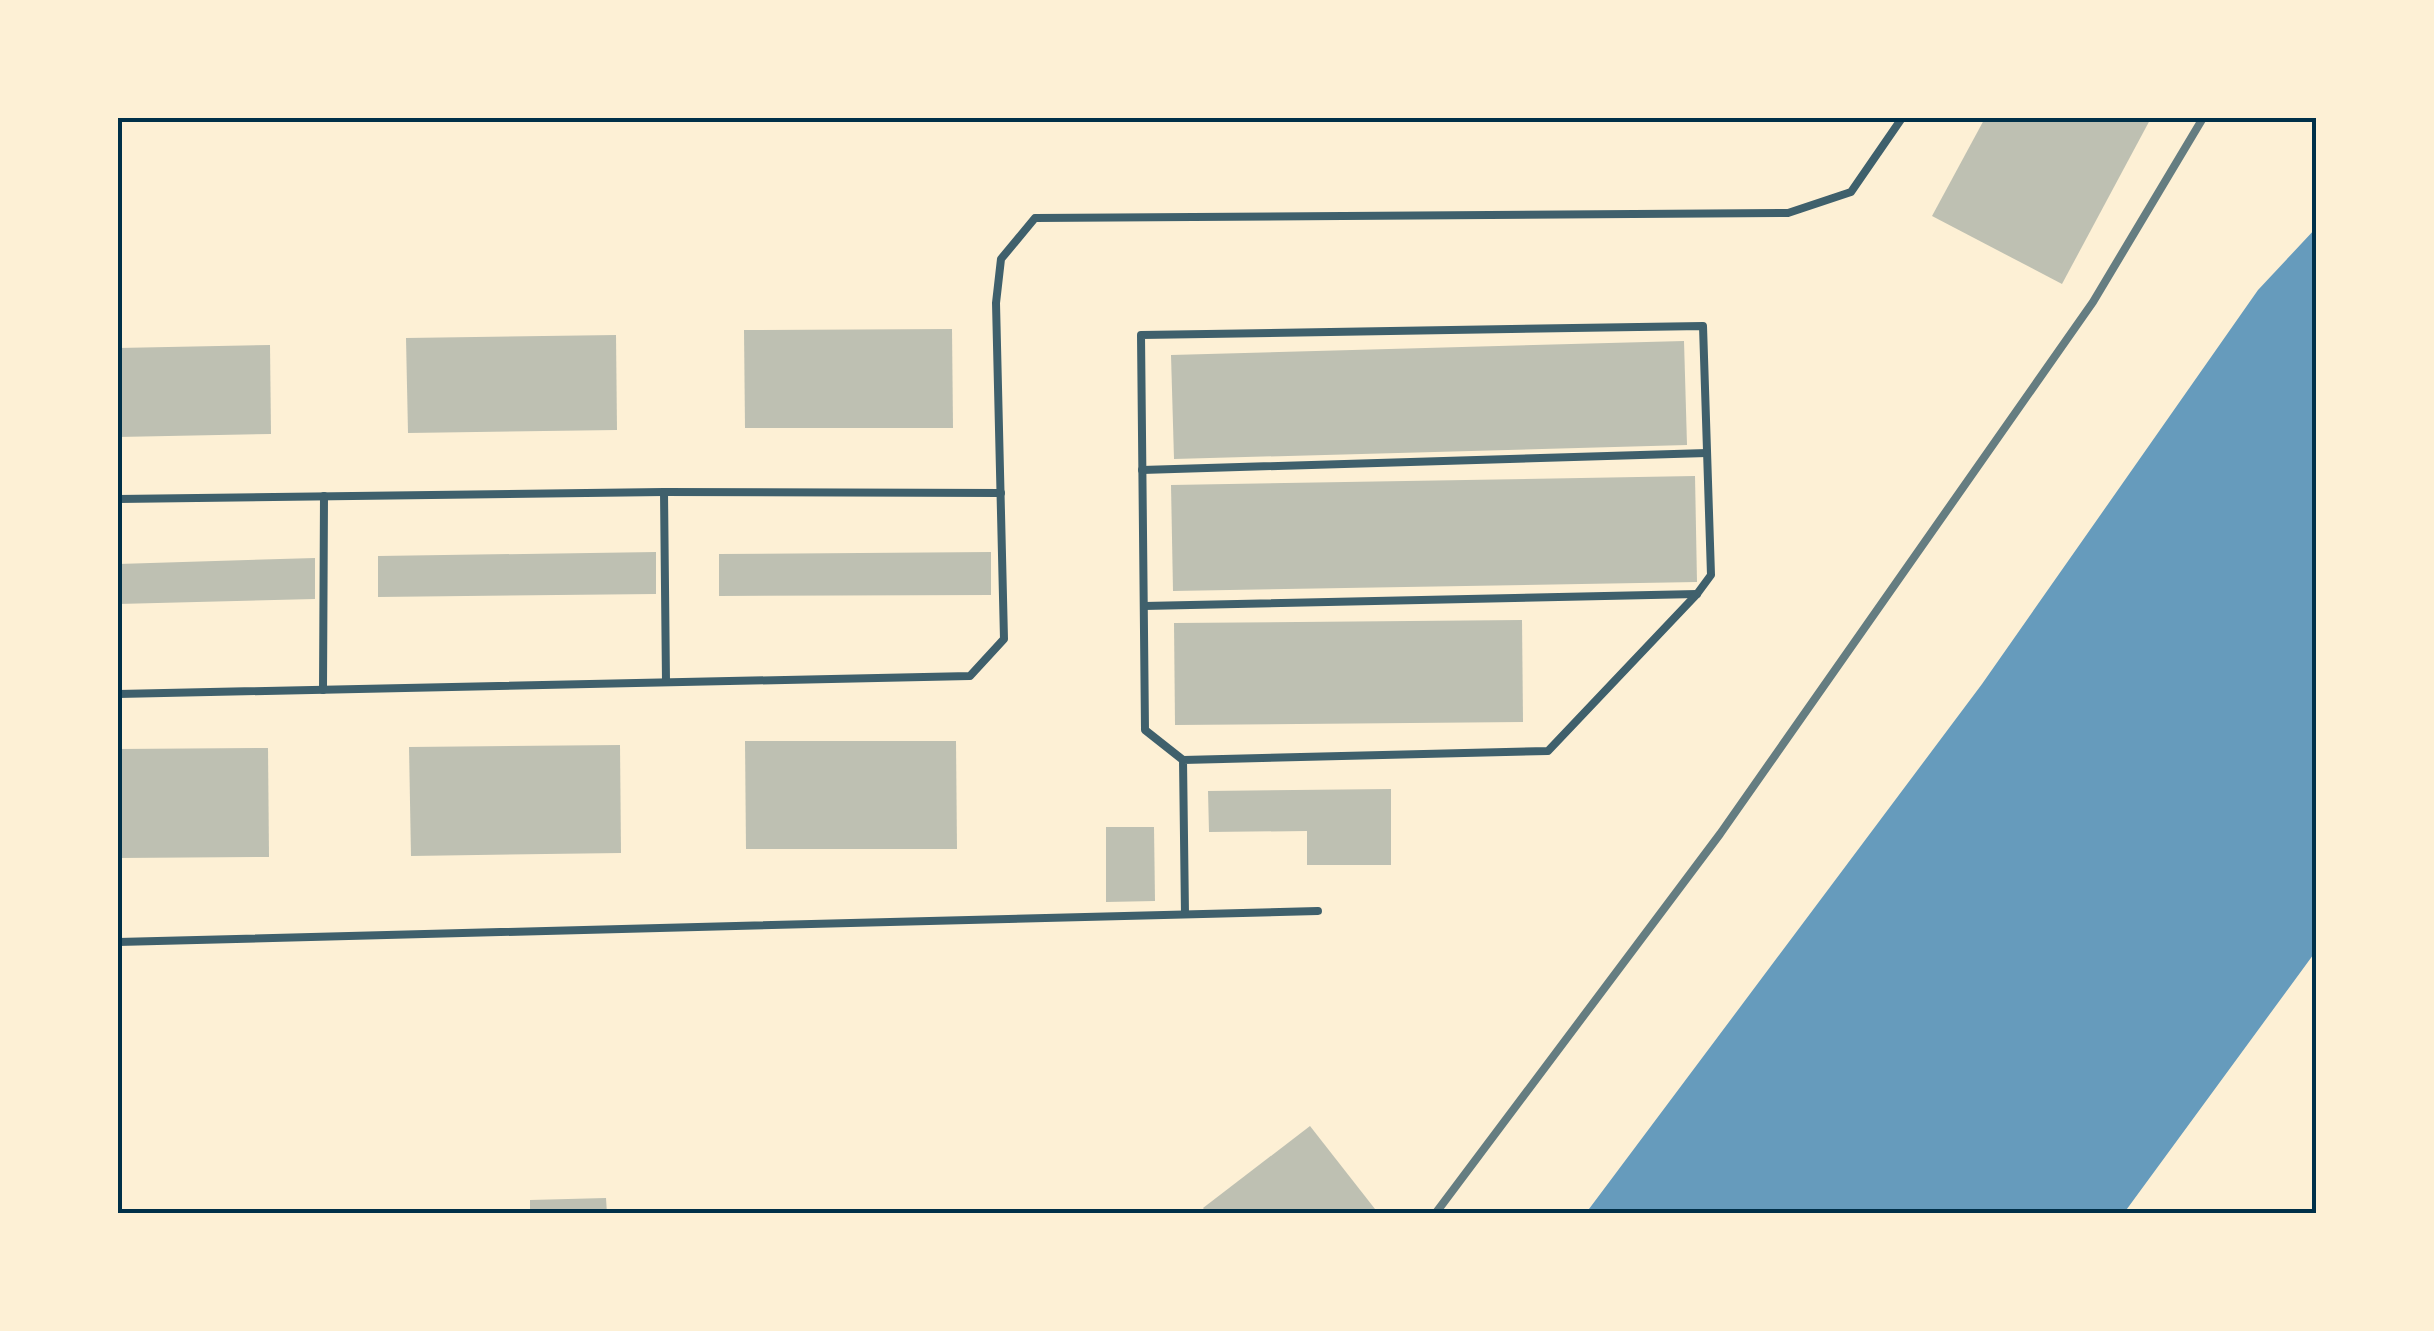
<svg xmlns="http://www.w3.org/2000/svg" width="2434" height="1331" font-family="'Playfair Display',serif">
  <rect width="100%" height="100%" fill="#fdf0d5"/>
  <path fill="#669bbc" d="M2316,228V951L2124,1213H1586L1982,684L2258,290Z"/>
  <g fill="#bec0b2">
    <path d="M1985,118H2151L2062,284L1932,216Z"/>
    <path d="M952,329L953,428H745L744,330Z"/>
    <path d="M616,335L617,430L408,433L406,338Z"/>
    <path d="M1684,341L1687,445L1174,459L1171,355Z"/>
    <path d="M270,345L271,434L118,437V348Z"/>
    <path d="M1695,476L1697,582L1173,591L1171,485Z"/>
    <path d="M656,552V594L378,597V556Z"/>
    <path d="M991,552V595L719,596V554Z"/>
    <path d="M315,558V599L118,604V564Z"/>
    <path d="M1522,620L1523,722L1175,725L1174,623Z"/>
    <path d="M745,741H956L957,849H746Z"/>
    <path d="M620,745L621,853L411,856L409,747Z"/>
    <path d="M268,748L269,857L118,858V749Z"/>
    <path d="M1391,789V865H1307V831L1209,832L1208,791Z"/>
    <path d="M1106,827H1154L1155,901L1106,902Z"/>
    <path d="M1310,1126L1375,1209L1370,1214H1208L1203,1208Z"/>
    <path d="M606,1198L607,1214H530V1200Z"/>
  </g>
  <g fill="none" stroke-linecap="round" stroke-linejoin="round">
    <g stroke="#3f606c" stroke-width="8">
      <path d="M1142,470L1707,453"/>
      <path d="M664,492L666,682"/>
      <path d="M118,499L664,492L1001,493"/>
      <path d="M1144,606L1697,594"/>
      <path d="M323,690L324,496"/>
      <path d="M118,694L970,676L1004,639L996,303L1001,259L1035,218L1788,213L1851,192L1902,118"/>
      <path d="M1183,760L1145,730L1141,335L1703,326L1711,575L1697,594L1548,751L1183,760L1185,914"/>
      <path d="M118,942L1318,911"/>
    </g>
    <path stroke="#657d81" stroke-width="8" d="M1435,1214L1720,834L2093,302L2203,118"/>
  </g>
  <rect width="2434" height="1331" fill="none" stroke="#fdf0d5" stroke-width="240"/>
  <rect x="120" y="120" width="2194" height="1091" fill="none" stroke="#003049" stroke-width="4"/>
</svg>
